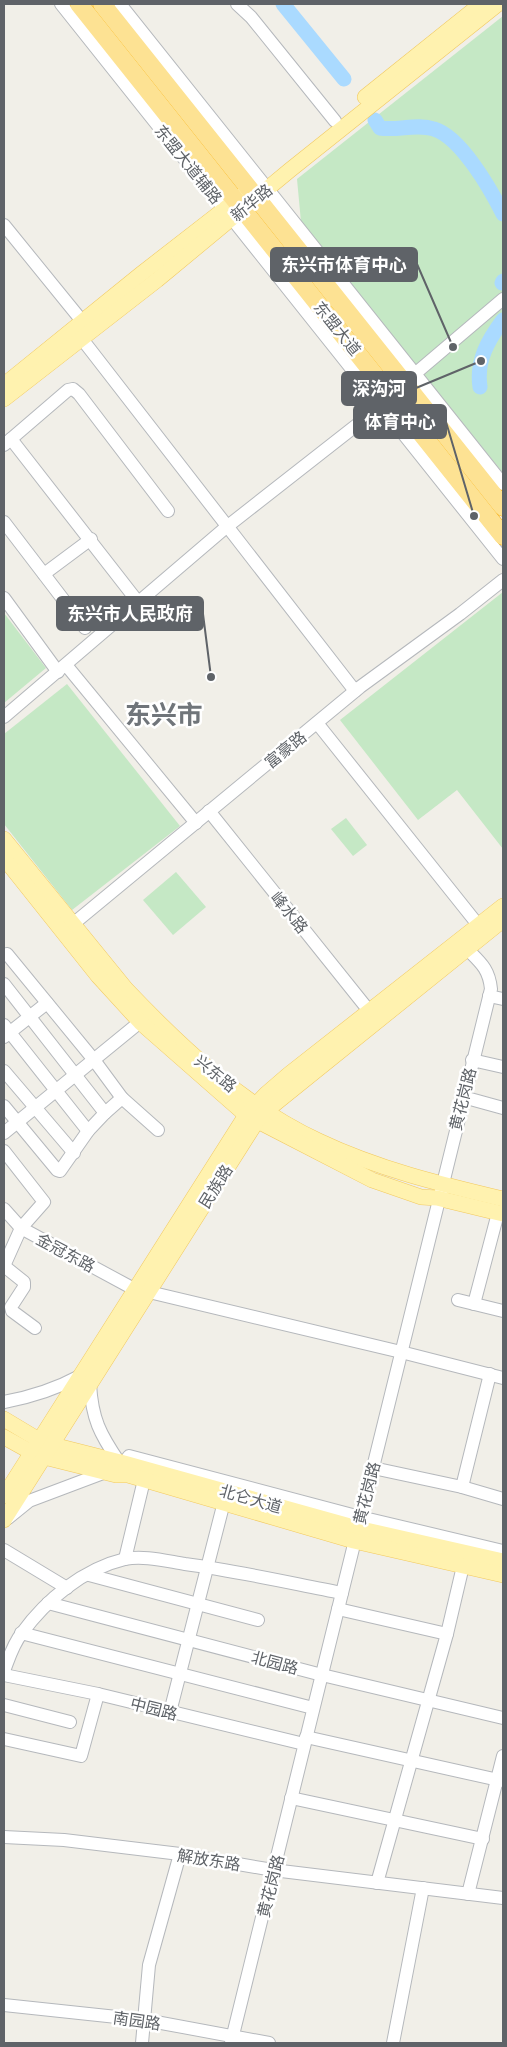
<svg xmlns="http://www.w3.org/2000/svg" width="507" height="2047" font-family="'Exo 2','Noto Sans SC',sans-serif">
  <rect width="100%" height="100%" fill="#f1efe8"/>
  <g fill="#c5e8c5">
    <path d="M503,16V473L301,222L297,179Z"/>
    <path d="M503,592V849L457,790L418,820L340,720Z"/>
    <path d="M4,613L46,668L4,703Z"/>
    <path d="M67,684L180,826L72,910L4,824V734Z"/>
    <path d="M346,818L367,845L353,856L331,829Z"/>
    <path d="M176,872L206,907L173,935L143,900Z"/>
  </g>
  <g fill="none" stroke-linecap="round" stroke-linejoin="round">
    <g stroke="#aadaff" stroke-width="15">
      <path d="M283,4L344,79"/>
      <path d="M375,120L380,128C398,131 417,123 434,129C461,137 491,190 503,214"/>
      <path d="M502,283L503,281"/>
      <path d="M480,387C476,361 488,340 503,320"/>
    </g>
    <g stroke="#b5b8bc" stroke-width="14">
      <g id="minor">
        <path d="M61,4L503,559"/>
        <path d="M120,4L503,484"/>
        <path d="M237,4L251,17L335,121"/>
        <path d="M4,225L82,321"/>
        <path d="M82,339L355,691"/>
        <path d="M410,378L503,299"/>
        <path d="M11,439L138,602"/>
        <path d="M4,445L68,390L73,389L79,394L168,511"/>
        <path d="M4,522L85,628"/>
        <path d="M44,574L91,539"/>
        <path d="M4,598L58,672"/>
        <path d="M66,665L196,823"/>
        <path d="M4,717L224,529L381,406"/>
        <path d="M317,723L479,926"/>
        <path d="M209,811L370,1012"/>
        <path d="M73,924L360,687L460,614L503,580"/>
        <path d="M7,954L94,1060L122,1098L158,1130"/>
        <path d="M4,984L105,1113"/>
        <path d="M489,996L503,999"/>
        <path d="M4,1025L88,1131"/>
        <path d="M4,1037L47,1003"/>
        <path d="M472,1060L503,1067"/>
        <path d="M4,1071L74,1153"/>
        <path d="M463,1097L503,1108"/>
        <path d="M4,1106L57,1170L60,1171L88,1131L105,1113L122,1098"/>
        <path d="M4,1133L140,1022"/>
        <path d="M4,1151L44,1202L21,1228L4,1266"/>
        <path d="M4,1209L21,1228L134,1289"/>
        <path d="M4,1266L24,1282V1287L11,1307L12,1311L35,1328"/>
        <path d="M149,1292L401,1352L503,1378"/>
        <path d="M458,1300L503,1311"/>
        <path d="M474,1304L498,1213"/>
        <path d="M90,1384C92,1419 100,1434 119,1462"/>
        <path d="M4,1402C31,1397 56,1389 80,1376"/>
        <path d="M124,1463L129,1456L360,1517L503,1551"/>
        <path d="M373,1468L462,1487L490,1374"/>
        <path d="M462,1487L503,1499"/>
        <path d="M8,1518L29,1501L106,1472"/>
        <path d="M4,1550L67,1588"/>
        <path d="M125,1559L144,1480"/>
        <path d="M89,1575L258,1620"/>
        <path d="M48,1603L322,1675L503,1718"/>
        <path d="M338,1609L447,1634"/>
        <path d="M21,1633L313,1708"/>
        <path d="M4,1671C9,1658 13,1644 22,1633C46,1600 83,1569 125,1559C143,1555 166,1561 185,1564C238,1571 290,1583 342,1593"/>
        <path d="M4,1675L98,1694L304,1744"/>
        <path d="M4,1705L70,1722"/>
        <path d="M170,1712L224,1502"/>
        <path d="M306,1737L503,1781"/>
        <path d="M4,1739L81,1756L98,1694"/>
        <path d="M291,1798L483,1839"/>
        <path d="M4,1837L64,1840L180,1854L273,1870L503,1898"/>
        <path d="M377,1883L447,1634L463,1566"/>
        <path d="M468,1894L503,1756"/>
        <path d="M4,2005L145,2020L269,2043"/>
        <path d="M142,2043L149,1965L180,1854"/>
        <path d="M231,2043C317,1692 402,1340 491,989C489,969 481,963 467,949"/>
        <path d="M393,2043L423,1888"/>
      </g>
    </g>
    <g stroke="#f2c960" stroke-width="16">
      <g id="major">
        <path d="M365,97L481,4"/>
        <path d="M4,385L141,274L244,194"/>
        <path d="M4,399L157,280L290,170L498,4"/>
        <path d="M4,839L126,989C182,1048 245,1107 319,1141C378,1169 440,1184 503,1199"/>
        <path d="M4,858L98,976L140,1022L246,1115L372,1180L421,1197L437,1198L503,1214"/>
        <path d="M4,1419L39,1440L53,1445L124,1463L357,1528L503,1561"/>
        <path d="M4,1437L31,1452L44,1457L116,1475H128L354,1541L503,1575"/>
        <path d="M4,1496L246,1115L266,1094L288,1075L503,906"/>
        <path d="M4,1520L257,1121L266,1111L503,920"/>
      </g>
    </g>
    <g stroke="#f9ab00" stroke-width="19">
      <g id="highway">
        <path d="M79,4L503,536"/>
        <path d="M102,4L503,507"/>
      </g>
    </g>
    <use href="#minor" stroke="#fff" stroke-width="12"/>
    <use href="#major" stroke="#fff2af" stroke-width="15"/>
    <use href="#highway" stroke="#fde293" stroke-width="18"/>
  </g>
  <g text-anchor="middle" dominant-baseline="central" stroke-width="5" stroke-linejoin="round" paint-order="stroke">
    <g font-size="16" fill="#5f6368" stroke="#fff">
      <text transform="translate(189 164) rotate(51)">东盟大道辅路</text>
      <text transform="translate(251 202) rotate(-39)">新华路</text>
      <text transform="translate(338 328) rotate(51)">东盟大道</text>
      <text transform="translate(285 749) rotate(-39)">富豪路</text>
      <text transform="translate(290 912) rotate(51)">峰水路</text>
      <text transform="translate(216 1073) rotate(39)">兴东路</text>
      <text transform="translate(462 1099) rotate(-76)">黄花岗路</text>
      <text transform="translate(215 1186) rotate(-58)">民族路</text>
      <text transform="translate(66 1252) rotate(28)">金冠东路</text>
      <text transform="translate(366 1493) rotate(-76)">黄花岗路</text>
      <text transform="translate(251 1498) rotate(16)">北仑大道</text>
      <text transform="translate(275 1662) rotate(15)">北园路</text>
      <text transform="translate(154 1708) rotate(14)">中园路</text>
      <text transform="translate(209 1859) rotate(9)">解放东路</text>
      <text transform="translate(270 1886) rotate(-76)">黄花岗路</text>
      <text transform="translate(137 2020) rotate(8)">南园路</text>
    </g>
    <g font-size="26" font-weight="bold" fill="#70757a" stroke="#fff">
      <text x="164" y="713">东兴市</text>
    </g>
  </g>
  <path fill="none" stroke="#5f6368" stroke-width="2" d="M453 347L417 264M481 361L416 388M474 516L446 422M211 677L203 614"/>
  <g fill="#5f6368" stroke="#fff" stroke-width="2">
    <circle cx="453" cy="347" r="5"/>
    <circle cx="481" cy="361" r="5"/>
    <circle cx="474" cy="516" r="5"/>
    <circle cx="211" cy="677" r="5"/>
  </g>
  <g fill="#5f6368" stroke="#5f6368" stroke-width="2">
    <rect x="271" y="248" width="146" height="33" rx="5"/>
    <rect x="342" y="372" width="74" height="33" rx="5"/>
    <rect x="354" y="405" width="92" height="33" rx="5"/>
    <rect x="57" y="597" width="146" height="33" rx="5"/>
  </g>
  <g font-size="18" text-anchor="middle" font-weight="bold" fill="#fff">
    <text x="344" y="271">东兴市体育中心</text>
    <text x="379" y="395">深沟河</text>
    <text x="400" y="428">体育中心</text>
    <text x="130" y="620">东兴市人民政府</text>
  </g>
  <rect width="507" height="2047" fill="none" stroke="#5f6368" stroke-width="10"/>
</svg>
